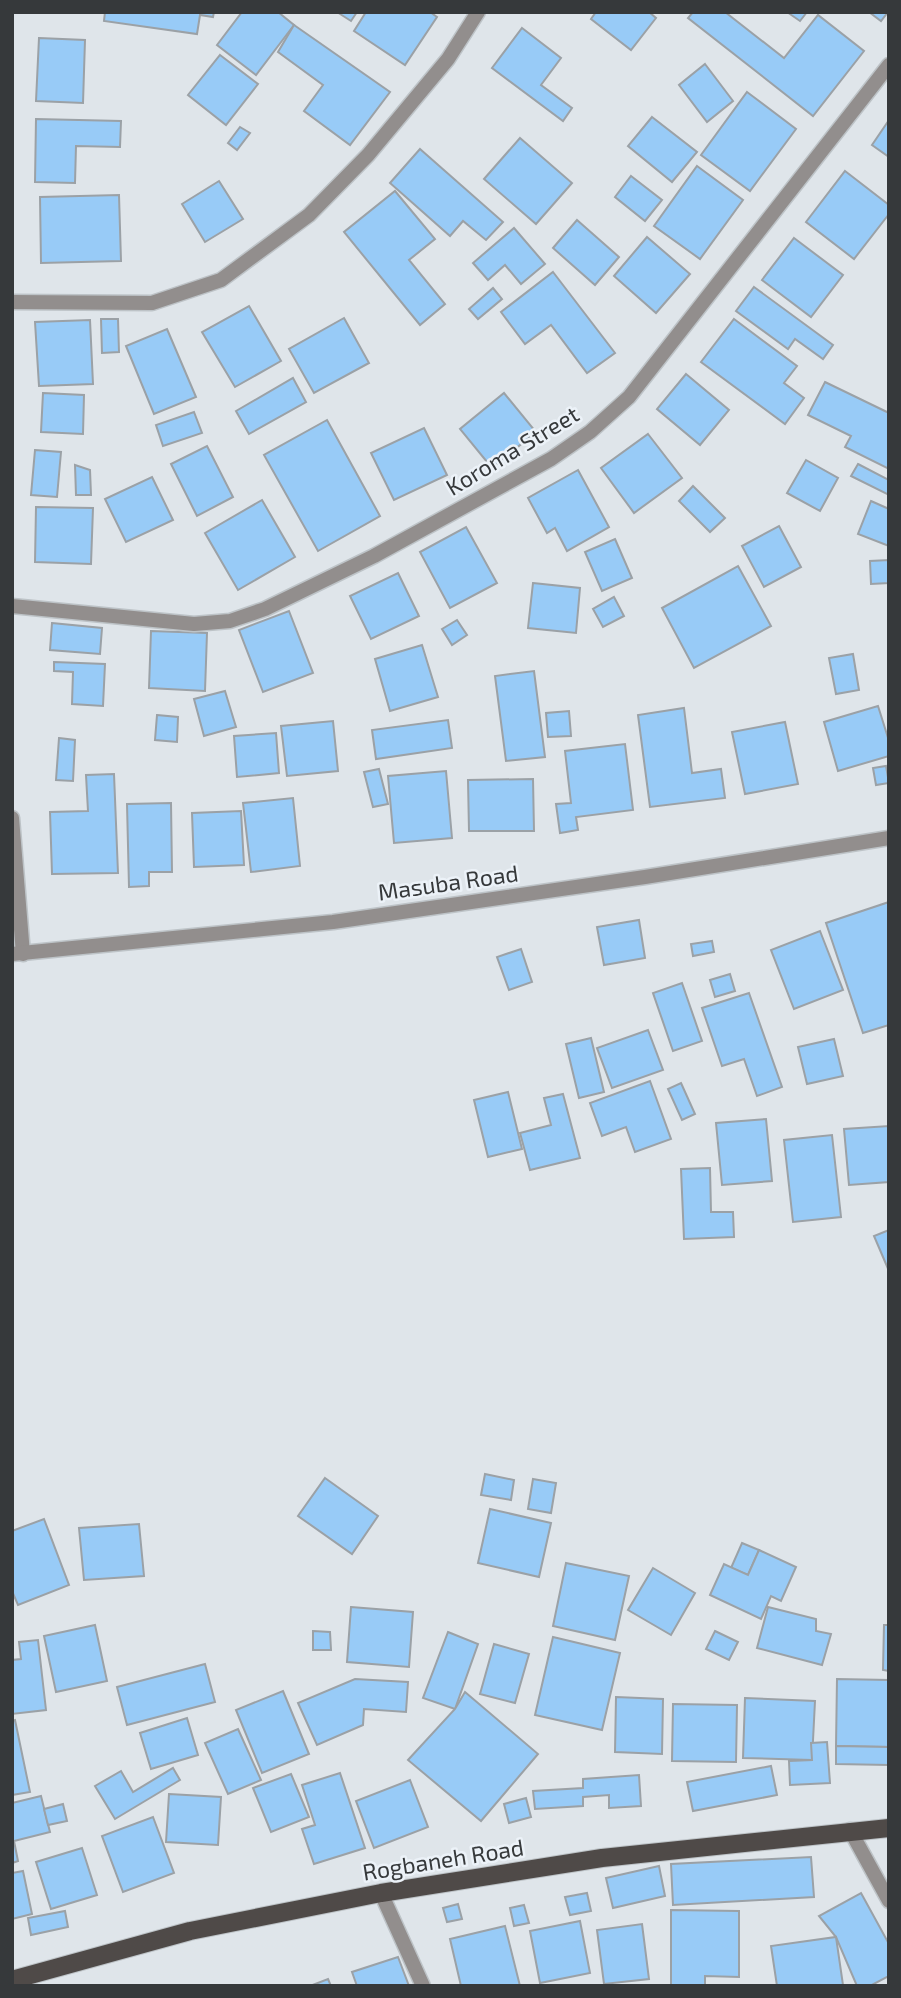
<svg xmlns="http://www.w3.org/2000/svg" width="901" height="1998" font-family="'Exo 2',sans-serif">
  <rect width="100%" height="100%" fill="#dfe5ea"/>
  <g fill="#98cbf7" stroke="#9ba1a6" stroke-width="2">
    <path d="M105,12H214L213,17L200,15L197,34L104,21Z"/>
    <path d="M242,12H278L294,25L256,75L217,45Z"/>
    <path d="M337,12H357L351,21Z"/>
    <path d="M366,12H430L437,17L405,65L354,31Z"/>
    <path d="M596,12H649L656,18L631,50L591,19Z"/>
    <path d="M693,12H725L784,58L818,15L864,51L813,116L688,18Z"/>
    <path d="M787,12H807L800,21Z"/>
    <path d="M869,12H888L881,21Z"/>
    <path d="M294,25L390,92L350,145L304,111L323,85L278,52Z"/>
    <path d="M522,28L561,58L541,85L572,108L563,121L492,68Z"/>
    <path d="M39,38L85,40L83,103L36,101Z"/>
    <path d="M220,55L258,84L226,125L188,95Z"/>
    <path d="M705,64L733,101L707,122L679,85Z"/>
    <path d="M747,92L796,129L750,191L701,155Z"/>
    <path d="M652,117L697,152L672,182L628,146Z"/>
    <path d="M36,119L121,121L120,147L76,146L75,183L35,182Z"/>
    <path d="M889,120V157L872,145Z"/>
    <path d="M240,127L250,133L237,150L228,143Z"/>
    <path d="M520,138L572,183L536,224L484,179Z"/>
    <path d="M420,149L503,222L486,240L463,221L450,236L390,183Z"/>
    <path d="M697,166L743,200L700,259L654,226Z"/>
    <path d="M845,171L889,205V214L854,259L806,222Z"/>
    <path d="M631,176L662,200L645,221L615,197Z"/>
    <path d="M219,181L243,219L205,242L182,204Z"/>
    <path d="M395,191L435,239L409,260L445,304L420,325L344,232Z"/>
    <path d="M119,195L121,261L41,263L40,197Z"/>
    <path d="M577,220L619,257L595,285L553,248Z"/>
    <path d="M514,228L545,264L521,284L505,265L488,280L473,263Z"/>
    <path d="M647,237L690,274L656,313L614,276Z"/>
    <path d="M794,238L843,275L811,317L762,280Z"/>
    <path d="M553,272L615,353L587,373L551,325L525,344L501,312Z"/>
    <path d="M754,287L833,345L823,359L795,339L788,349L736,311Z"/>
    <path d="M493,288L502,299L478,319L469,309Z"/>
    <path d="M249,306L281,361L235,387L202,332Z"/>
    <path d="M344,318L369,363L314,393L289,349Z"/>
    <path d="M101,319H118L119,352L102,353Z"/>
    <path d="M734,319L797,366L784,383L804,398L785,424L701,362Z"/>
    <path d="M90,320L93,384L39,386L35,322Z"/>
    <path d="M167,329L196,397L154,414L126,346Z"/>
    <path d="M686,374L729,410L700,445L657,409Z"/>
    <path d="M293,378L306,402L249,434L236,411Z"/>
    <path d="M825,382L889,413V469L845,447L851,436L808,415Z"/>
    <path d="M43,393L84,395L83,434L41,432Z"/>
    <path d="M504,393L536,432L492,468L460,429Z"/>
    <path d="M194,412L202,433L163,446L156,425Z"/>
    <path d="M327,420L380,516L318,551L264,455Z"/>
    <path d="M424,428L447,475L394,500L371,453Z"/>
    <path d="M648,434L682,478L634,513L601,468Z"/>
    <path d="M207,446L233,497L197,516L171,464Z"/>
    <path d="M35,450L61,452L57,497L31,495Z"/>
    <path d="M806,460L838,478L820,511L787,493Z"/>
    <path d="M858,464L889,480V495L851,476Z"/>
    <path d="M75,465L90,470L91,495H76Z"/>
    <path d="M578,470L609,527L567,551L555,528L547,533L528,498Z"/>
    <path d="M152,477L173,520L126,542L105,499Z"/>
    <path d="M693,486L725,518L710,532L679,501Z"/>
    <path d="M262,500L295,557L238,590L205,533Z"/>
    <path d="M871,501L889,509V546L858,534Z"/>
    <path d="M36,507L93,508L91,564L35,562Z"/>
    <path d="M779,526L801,567L764,587L742,546Z"/>
    <path d="M466,527L497,583L450,608L420,552Z"/>
    <path d="M615,539L632,578L602,591L585,552Z"/>
    <path d="M889,560V583L871,584L870,561Z"/>
    <path d="M738,566L771,626L694,668L662,608Z"/>
    <path d="M398,573L419,616L371,639L350,596Z"/>
    <path d="M533,583L580,588L576,633L528,628Z"/>
    <path d="M614,597L624,616L603,627L593,609Z"/>
    <path d="M289,611L313,673L263,692L239,630Z"/>
    <path d="M457,620L467,635L452,645L442,629Z"/>
    <path d="M52,623L102,628L100,654L50,650Z"/>
    <path d="M151,631L207,633L205,691L149,688Z"/>
    <path d="M422,645L438,697L390,711L375,659Z"/>
    <path d="M853,654L859,690L836,694L829,658Z"/>
    <path d="M54,662L105,664L103,706L72,704L73,672L54,671Z"/>
    <path d="M534,671L545,757L506,761L495,676Z"/>
    <path d="M225,691L236,727L204,736L194,699Z"/>
    <path d="M878,706L889,741V756L838,771L824,722Z"/>
    <path d="M684,708L692,773L721,769L725,798L650,807L638,715Z"/>
    <path d="M569,711L571,736L548,737L546,713Z"/>
    <path d="M157,715L178,717L177,742L155,740Z"/>
    <path d="M448,720L452,748L376,759L372,730Z"/>
    <path d="M333,721L338,771L287,776L281,726Z"/>
    <path d="M785,722L798,784L745,794L732,732Z"/>
    <path d="M276,733L279,773L237,777L234,736Z"/>
    <path d="M59,738L75,740L73,781L56,780Z"/>
    <path d="M625,744L633,810L576,817L578,830L560,833L556,804L571,803L565,751Z"/>
    <path d="M886,766L889,783L876,785L873,768Z"/>
    <path d="M379,769L388,804L373,807L364,772Z"/>
    <path d="M446,771L452,838L394,843L388,776Z"/>
    <path d="M114,774L118,873L52,874L50,812L88,811L86,775Z"/>
    <path d="M533,779L534,831H469L468,780Z"/>
    <path d="M293,798L300,866L251,872L243,803Z"/>
    <path d="M171,803L172,872H149V886L129,887L127,804Z"/>
    <path d="M241,811L244,865L194,867L192,813Z"/>
    <path d="M889,902V1025L863,1033L826,923Z"/>
    <path d="M639,920L645,958L604,965L597,927Z"/>
    <path d="M820,931L843,990L794,1009L771,950Z"/>
    <path d="M712,941L714,952L693,956L691,944Z"/>
    <path d="M521,949L532,982L509,990L497,957Z"/>
    <path d="M730,974L735,991L715,997L710,980Z"/>
    <path d="M682,983L702,1041L673,1051L653,993Z"/>
    <path d="M749,993L782,1087L757,1096L744,1059L722,1066L702,1008Z"/>
    <path d="M648,1030L663,1070L612,1088L597,1048Z"/>
    <path d="M591,1038L604,1092L579,1098L566,1044Z"/>
    <path d="M834,1039L843,1076L807,1084L798,1047Z"/>
    <path d="M650,1081L671,1139L635,1152L626,1127L602,1136L590,1103Z"/>
    <path d="M681,1083L695,1114L682,1120L668,1089Z"/>
    <path d="M508,1092L522,1149L488,1157L474,1100Z"/>
    <path d="M563,1094L580,1158L530,1170L520,1133L551,1125L544,1098Z"/>
    <path d="M766,1119L772,1181L722,1185L716,1123Z"/>
    <path d="M889,1126V1182L849,1185L844,1129Z"/>
    <path d="M832,1135L841,1217L793,1222L784,1140Z"/>
    <path d="M710,1168L711,1212H733L734,1237L684,1239L681,1169Z"/>
    <path d="M889,1230V1271L874,1236Z"/>
    <path d="M485,1474L514,1480L511,1500L481,1495Z"/>
    <path d="M325,1478L378,1516L352,1554L298,1516Z"/>
    <path d="M533,1479L556,1483L551,1513L528,1509Z"/>
    <path d="M490,1509L551,1523L539,1577L478,1563Z"/>
    <path d="M44,1519L69,1585L18,1605L12,1591V1531Z"/>
    <path d="M139,1524L144,1576L84,1580L79,1528Z"/>
    <path d="M742,1543L759,1550L748,1575L731,1568Z"/>
    <path d="M759,1550L796,1567L781,1601L771,1596L761,1619L710,1595L724,1564L748,1575Z"/>
    <path d="M566,1563L629,1576L615,1640L553,1626Z"/>
    <path d="M653,1568L695,1593L671,1635L628,1610Z"/>
    <path d="M351,1607L413,1612L409,1667L347,1662Z"/>
    <path d="M768,1607L816,1619V1631L831,1634L822,1665L757,1648Z"/>
    <path d="M95,1625L107,1681L56,1692L44,1636Z"/>
    <path d="M884,1625H889V1671L883,1670Z"/>
    <path d="M313,1631L330,1632L331,1650H313Z"/>
    <path d="M715,1631L738,1642L729,1660L706,1649Z"/>
    <path d="M448,1632L478,1644L455,1709L423,1698Z"/>
    <path d="M553,1637L620,1653L602,1730L535,1715Z"/>
    <path d="M38,1640L46,1710L12,1714V1660L21,1659L19,1642Z"/>
    <path d="M494,1644L529,1654L515,1703L480,1694Z"/>
    <path d="M205,1664L215,1702L127,1725L117,1687Z"/>
    <path d="M355,1679L408,1682L406,1712L364,1709L363,1725L317,1745L298,1703Z"/>
    <path d="M837,1679L889,1680V1747L836,1746Z"/>
    <path d="M283,1691L309,1754L262,1773L236,1710Z"/>
    <path d="M465,1692L538,1754L481,1821L408,1760L455,1709Z"/>
    <path d="M616,1697L663,1699L662,1754L615,1752Z"/>
    <path d="M745,1698L815,1701L812,1760L743,1758Z"/>
    <path d="M673,1704L737,1705L736,1762L672,1761Z"/>
    <path d="M187,1718L198,1755L151,1769L140,1733Z"/>
    <path d="M15,1720L30,1792L12,1795V1721Z"/>
    <path d="M238,1729L261,1780L228,1794L205,1743Z"/>
    <path d="M827,1742L830,1783L790,1785L789,1761L812,1760L811,1743Z"/>
    <path d="M836,1746L889,1747V1765L836,1764Z"/>
    <path d="M771,1766L777,1795L693,1811L687,1782Z"/>
    <path d="M173,1768L180,1780L115,1819L95,1786L121,1771L133,1792Z"/>
    <path d="M340,1773L365,1848L314,1864L302,1829L315,1825L302,1785Z"/>
    <path d="M291,1774L309,1817L271,1832L253,1788Z"/>
    <path d="M639,1775L641,1806L609,1808V1795L583,1797V1806L535,1809L533,1791L583,1788V1779Z"/>
    <path d="M410,1780L428,1827L374,1848L356,1801Z"/>
    <path d="M169,1794L221,1797L218,1845L166,1842Z"/>
    <path d="M41,1796L50,1832L14,1841L18,1861L12,1863V1803Z"/>
    <path d="M526,1798L531,1817L509,1823L504,1804Z"/>
    <path d="M63,1804L67,1821L48,1825L44,1809Z"/>
    <path d="M153,1817L174,1873L123,1892L102,1836Z"/>
    <path d="M82,1848L97,1895L51,1909L36,1862Z"/>
    <path d="M811,1857L814,1897L673,1905L671,1864Z"/>
    <path d="M659,1866L665,1896L613,1908L606,1878Z"/>
    <path d="M23,1871L32,1914L12,1919V1873Z"/>
    <path d="M587,1893L591,1911L570,1915L565,1897Z"/>
    <path d="M861,1893L889,1944V1976L870,1986H857L836,1937L819,1916Z"/>
    <path d="M458,1904L462,1919L447,1922L443,1908Z"/>
    <path d="M524,1905L529,1923L514,1926L510,1908Z"/>
    <path d="M671,1910L739,1911V1977L705,1976V1986H671Z"/>
    <path d="M65,1911L68,1927L31,1935L28,1918Z"/>
    <path d="M580,1921L590,1973L540,1983L530,1931Z"/>
    <path d="M642,1924L649,1979L604,1984L597,1930Z"/>
    <path d="M505,1926L520,1986H461L450,1939Z"/>
    <path d="M836,1937L843,1985L777,1986L771,1946Z"/>
    <path d="M398,1957L409,1986H357L352,1972Z"/>
    <path d="M328,1979L331,1986H310Z"/>
  </g>
  <g fill="none" stroke-linecap="round" stroke-linejoin="round">
    <g stroke="#bdc3c7" stroke-width="17">
      <path id="service" d="M850,1830L889,1901"/>
    </g>
    <g stroke="#bdc3c7" stroke-width="17">
      <g id="minor">
        <path d="M12,302L152,303L221,280L309,215L368,155L448,59L478,12"/>
        <path d="M12,606L194,624L230,621L265,609L374,556L551,459L590,432L629,397L889,65"/>
        <path d="M12,818L23,954"/>
        <path d="M12,954L333,922L645,877L889,838"/>
        <path d="M381,1893L423,1986"/>
      </g>
    </g>
    <g stroke="#bdc3c7" stroke-width="20">
      <path id="primary" d="M12,1980L190,1931L381,1893L602,1858L889,1828"/>
    </g>
    <use href="#service" stroke="#928e8d" stroke-width="14"/>
    <use href="#minor" stroke="#928e8d" stroke-width="14"/>
    <use href="#primary" stroke="#4f4a48" stroke-width="18"/>
  </g>
  <g text-anchor="middle" dominant-baseline="central" stroke-width="5" stroke-linejoin="round" paint-order="stroke">
    <g font-size="23" fill="#36393b" stroke="#ecf2f8">
      <text transform="translate(512 450) rotate(-31)">Koroma Street</text>
      <text transform="translate(448 882) rotate(-8)">Masuba Road</text>
      <text transform="translate(443 1859) rotate(-9)">Rogbaneh Road</text>
    </g>
  </g>
  <rect width="901" height="1998" fill="none" stroke="#36393b" stroke-width="28"/>
</svg>
